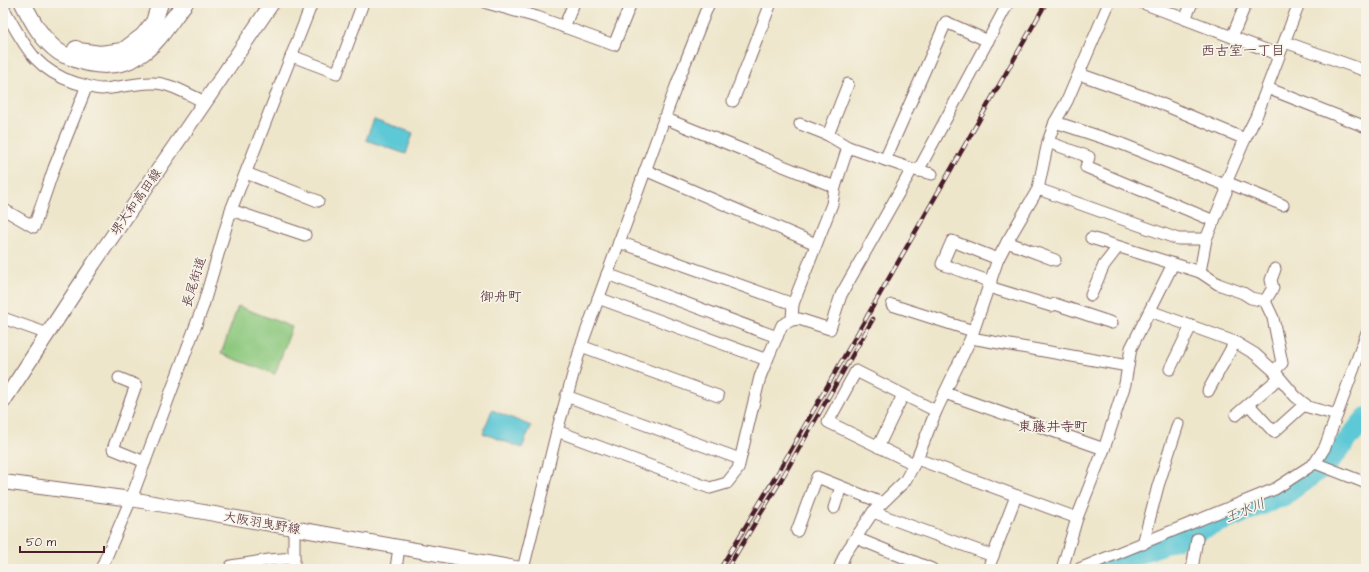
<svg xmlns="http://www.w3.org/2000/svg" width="1369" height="572" font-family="'Architects Daughter','Klee One',sans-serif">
  <rect width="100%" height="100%" fill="#f7f3e8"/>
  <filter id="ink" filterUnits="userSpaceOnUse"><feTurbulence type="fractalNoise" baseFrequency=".025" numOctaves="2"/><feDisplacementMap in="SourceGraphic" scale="8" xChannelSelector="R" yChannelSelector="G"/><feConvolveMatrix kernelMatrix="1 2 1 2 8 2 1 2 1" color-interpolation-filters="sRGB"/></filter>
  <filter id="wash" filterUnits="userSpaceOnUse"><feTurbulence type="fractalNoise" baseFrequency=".012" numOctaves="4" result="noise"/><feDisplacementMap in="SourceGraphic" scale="16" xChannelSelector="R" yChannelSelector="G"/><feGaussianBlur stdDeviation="0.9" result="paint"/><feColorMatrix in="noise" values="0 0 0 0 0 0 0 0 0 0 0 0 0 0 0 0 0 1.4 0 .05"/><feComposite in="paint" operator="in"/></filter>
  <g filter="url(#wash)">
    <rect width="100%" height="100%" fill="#eee6cb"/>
    <path fill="#8ac77c" stroke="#6a7354" d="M238,306L292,327L275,374L221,354Z"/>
    <g fill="#5dc8d6" stroke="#547480">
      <path d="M374,119L413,133L406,154L366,140Z"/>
      <path d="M492,410L531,426L522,448L483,433Z"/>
    </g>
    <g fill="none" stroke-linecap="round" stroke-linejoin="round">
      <path stroke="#5dc8d6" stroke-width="20" d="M1100,569L1229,519L1284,496L1328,464L1366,417"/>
    </g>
  </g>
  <g filter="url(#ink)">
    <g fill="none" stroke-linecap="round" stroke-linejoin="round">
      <g stroke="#836563" stroke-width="13">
        <g id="minor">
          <path d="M3,3L4,9C24,44 34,70 76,83C84,85 94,89 102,89C120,88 137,82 154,83C170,83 191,96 205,102"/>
          <path d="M487,3L537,17L614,45L631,3"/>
          <path d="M1143,3L1279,55"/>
          <path d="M1185,19L1192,3"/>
          <path d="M564,27L574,3"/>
          <path d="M1232,37L1246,3"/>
          <path d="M1285,42L1366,71"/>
          <path d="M292,56L337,73L363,3"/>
          <path d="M1079,74L1150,99L1245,139"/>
          <path d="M1267,88L1366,127"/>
          <path d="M733,101L771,3"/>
          <path d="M664,118L835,187"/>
          <path d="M1055,122L1122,144L1225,185L1245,139L1256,117L1299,3"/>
          <path d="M800,124L828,135L848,147"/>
          <path d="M828,135L848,84"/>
          <path d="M1048,142L1089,157L1086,167L1214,221"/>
          <path d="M885,160L946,22L988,41"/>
          <path d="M645,170L816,244"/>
          <path d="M918,171L1008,3"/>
          <path d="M246,173L318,201"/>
          <path d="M1226,182L1283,205"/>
          <path d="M1038,189L1178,239H1206"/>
          <path d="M3,209L34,227L54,168L84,93L86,86"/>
          <path d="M231,210L305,235"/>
          <path d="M1091,238L1200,272L1218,284L1243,293L1251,298L1265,301L1273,318L1282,363L1274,371"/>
          <path d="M619,242L793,304"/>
          <path d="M1007,242L1055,260"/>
          <path d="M1200,272L1206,239L1226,192L1225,185"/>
          <path d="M607,274L777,337"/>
          <path d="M991,282L942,264L952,241L998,259"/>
          <path d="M989,287L1051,306L1055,304L1112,323"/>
          <path d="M1091,295L1104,265L1118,247"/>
          <path d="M598,298L767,360L782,325L792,320L799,319L830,329L841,295L912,169"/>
          <path d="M1265,301L1273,288L1271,280L1275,269"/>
          <path d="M892,305L973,331"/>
          <path d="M1150,311L1235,342L1255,354L1274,371L1295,396L1308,407L1337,415"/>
          <path d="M3,318L48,334"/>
          <path d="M792,320L793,304L832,204L835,187L848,147L912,169L932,174"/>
          <path d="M971,338L1128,366"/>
          <path d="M581,346L718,396"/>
          <path d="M1170,369L1191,326"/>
          <path d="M119,378L136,385L113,449L145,462"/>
          <path d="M1208,391L1235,342"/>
          <path d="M945,393L1104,449"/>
          <path d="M566,396L740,459"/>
          <path d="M1249,405L1274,432L1305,404"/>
          <path d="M1236,415L1279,378"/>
          <path d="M557,431L710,488L727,483L738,469L749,422L760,377L767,360"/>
          <path d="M878,447L903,395"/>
          <path d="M917,459L1077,518"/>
          <path d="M1315,463L1366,483"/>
          <path d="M914,464L828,422L856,371L936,411"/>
          <path d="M834,508L841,487"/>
          <path d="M873,512L993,556"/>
          <path d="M797,531L817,477L882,503"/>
          <path d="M856,538L932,569"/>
          <path d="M1143,544L1158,486L1178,424"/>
          <path d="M231,566L269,560L294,558"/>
          <path d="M101,569L131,499L203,306L231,210L312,3"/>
          <path d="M294,569V529"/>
          <path d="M396,569L399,547"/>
          <path d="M523,569L557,431L581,346L678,81L709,3"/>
          <path d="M839,569L845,554L873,512L905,481L917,459L936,411L971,338L998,259L1007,242L1038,189L1048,142L1055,122L1067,101L1109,3"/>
          <path d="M988,569L1016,496"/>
          <path d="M1062,569L1077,518L1104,449L1125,384L1131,348L1173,264"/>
          <path d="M1079,569L1275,489L1315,463L1325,447L1366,335"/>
          <path d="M1192,569L1197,539"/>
        </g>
      </g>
      <g stroke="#836563" stroke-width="16">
        <g id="major">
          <path d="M3,402L94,263L205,102L272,3"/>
          <path d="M3,482L131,499L521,569"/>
        </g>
      </g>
      <g stroke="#836563" stroke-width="18">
        <g id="highway">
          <path d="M23,3C32,21 42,40 59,52C62,54 67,56 70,57C93,67 120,69 141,54C160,41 170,21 185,3"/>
          <path d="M76,49L79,51L100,54L123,51L143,36L154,22L160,3"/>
        </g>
      </g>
      <use href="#minor" stroke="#fff" stroke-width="11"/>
      <use href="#major" stroke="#fff" stroke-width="14"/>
      <use href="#highway" stroke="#fff" stroke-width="16"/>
      <g stroke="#4a1f2b" stroke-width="4.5">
        <g id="rail">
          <path d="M720,569L776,476L1046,3"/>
          <path d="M727,569L781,480L873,319"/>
        </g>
      </g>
      <use href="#rail" stroke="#f7f3e8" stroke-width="3" stroke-dasharray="9" stroke-linecap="butt"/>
    </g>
  </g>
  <g text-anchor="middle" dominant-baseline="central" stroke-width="3.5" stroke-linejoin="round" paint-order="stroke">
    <g font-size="13" fill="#4a1f2b" stroke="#f7f3e8">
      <text transform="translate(136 202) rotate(-55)">堺大和高田線</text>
      <text transform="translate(194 282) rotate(-73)">長尾街道</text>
      <text transform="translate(262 523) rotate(10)">大阪羽曳野線</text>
    </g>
    <g font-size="14" fill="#4a1f2b" stroke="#f7f3e8">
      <text x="1243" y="51">西古室一丁目</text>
      <text x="501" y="297">御舟町</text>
      <text x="1053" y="427">東藤井寺町</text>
    </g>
    <g font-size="14" font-style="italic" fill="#50525e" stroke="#f7f3e8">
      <text transform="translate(1245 511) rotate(-22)">王水川</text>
    </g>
  </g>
  <rect width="1369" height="572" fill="none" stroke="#f7f3e8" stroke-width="16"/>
  <path d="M20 546v6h84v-6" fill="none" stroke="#4a1f2b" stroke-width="2"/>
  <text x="26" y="546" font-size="12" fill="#4a1f2b" stroke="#f7f3e8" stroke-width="3" paint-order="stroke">50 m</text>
</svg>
